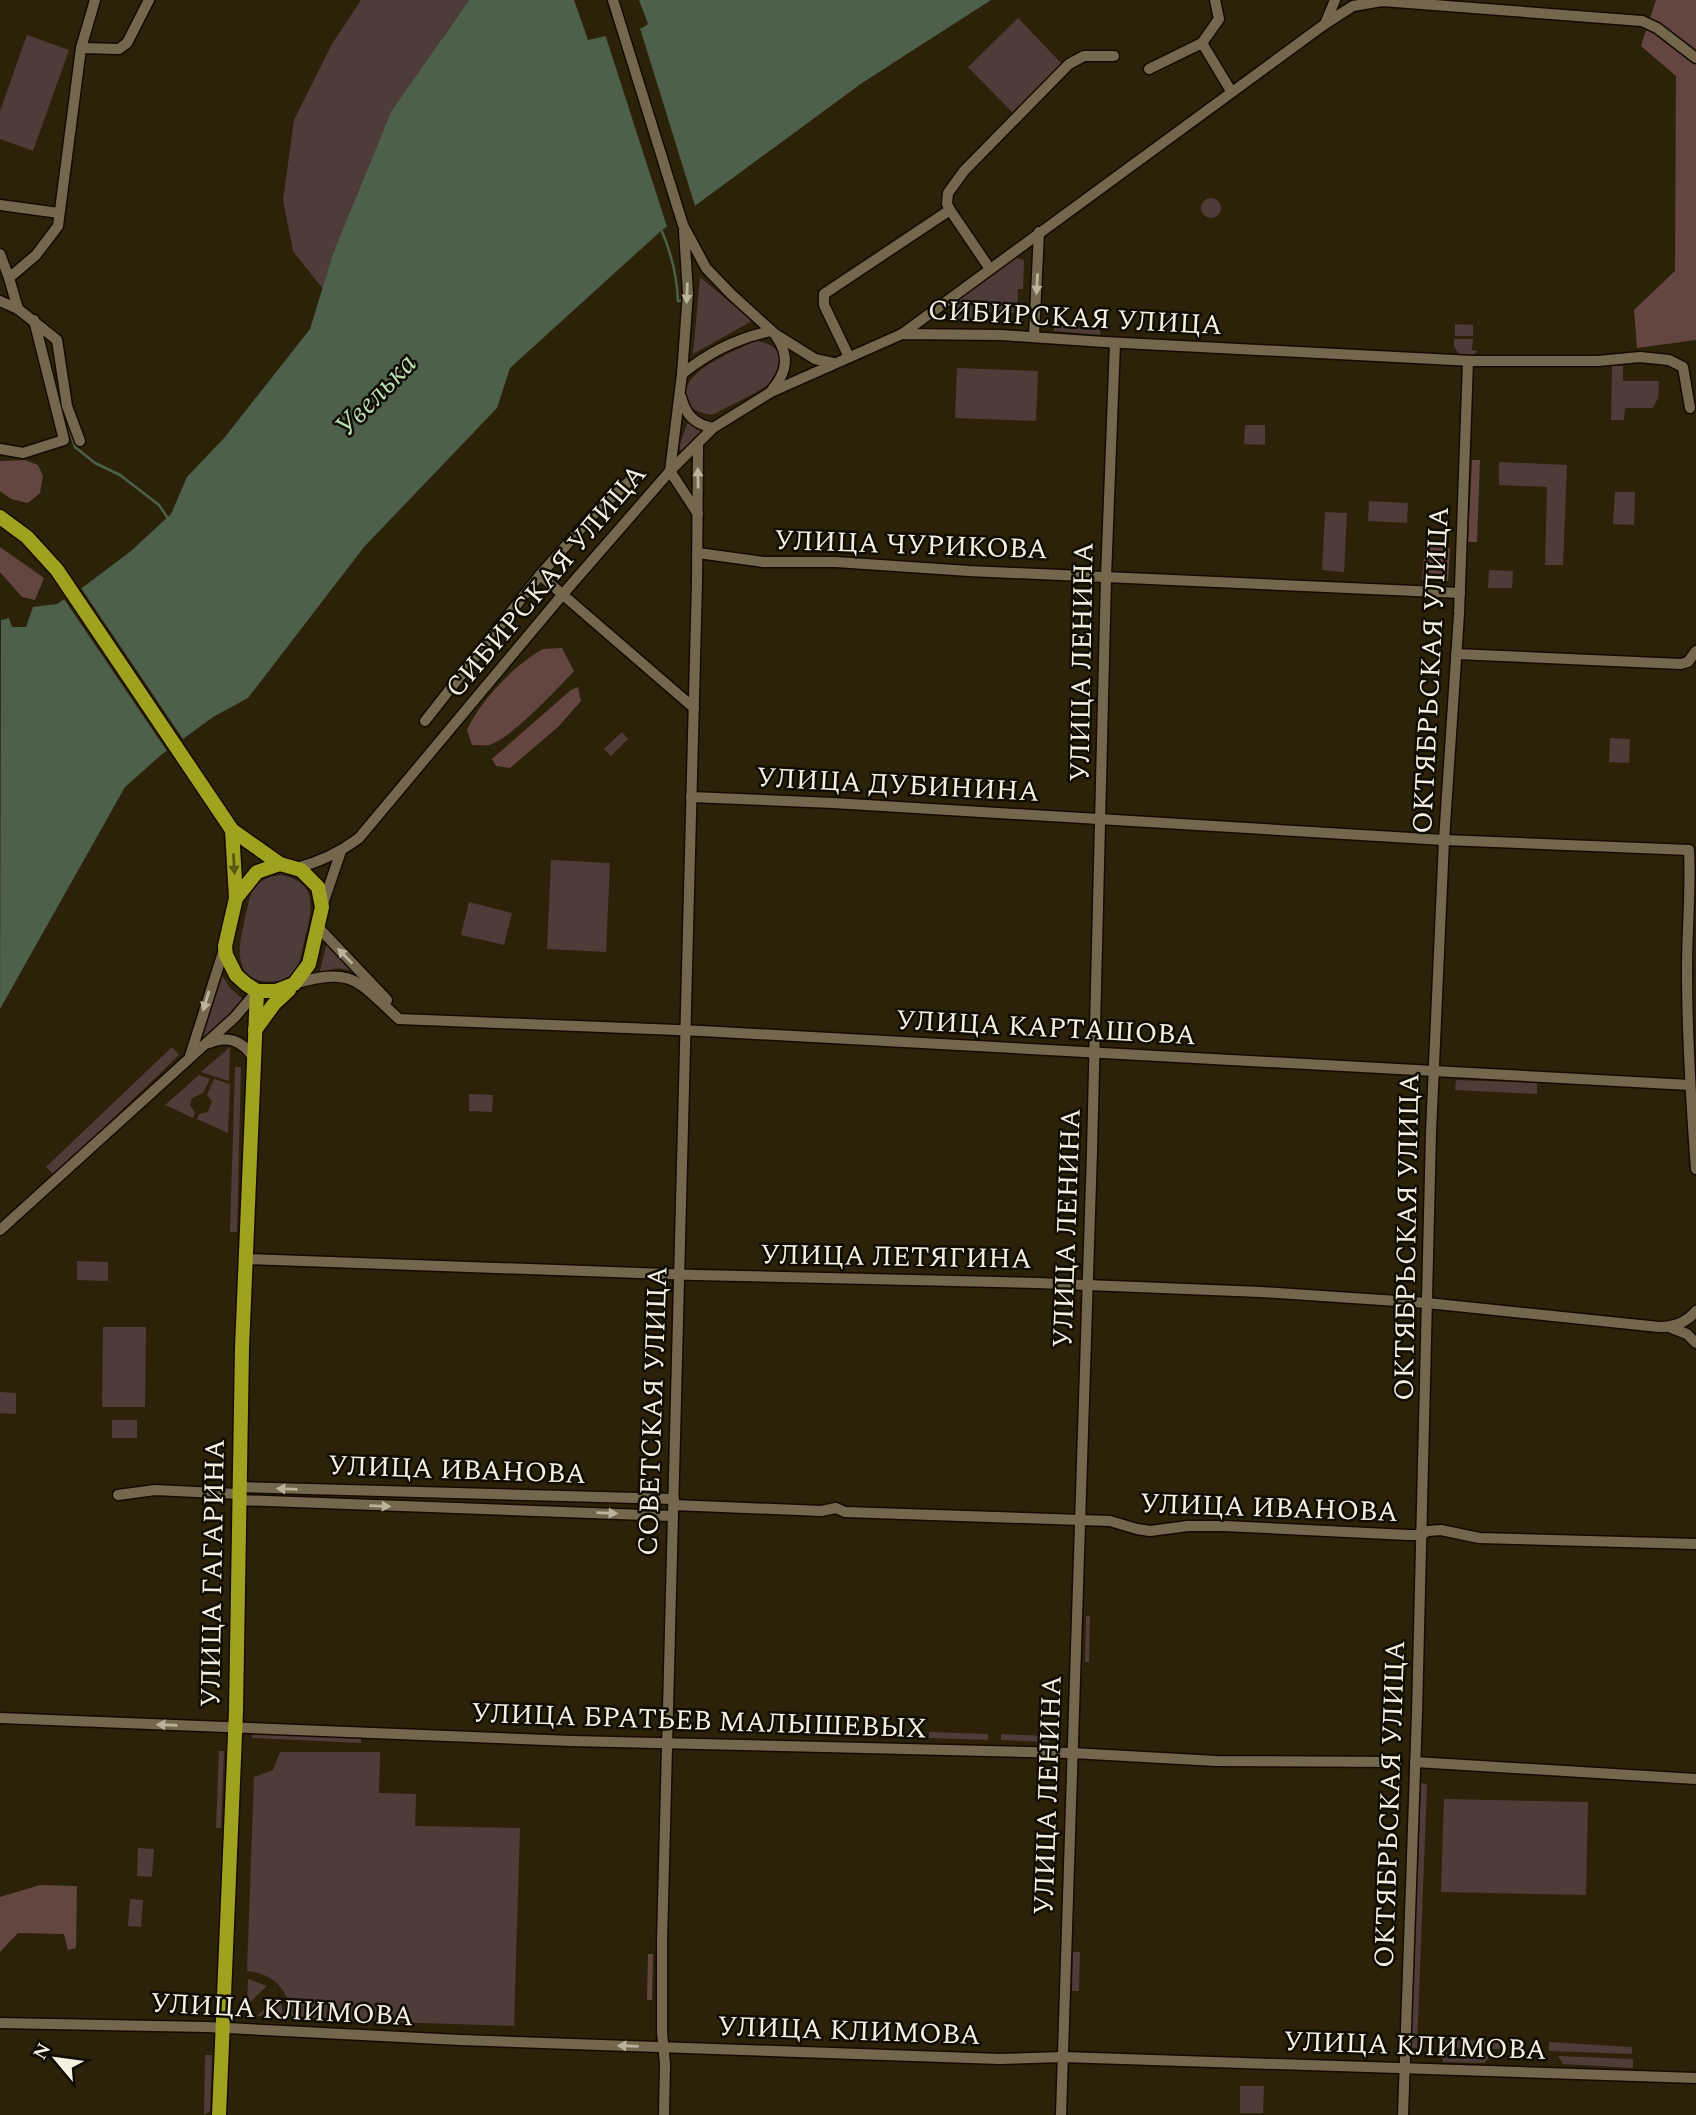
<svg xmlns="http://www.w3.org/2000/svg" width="1696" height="2115" font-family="Spectral,serif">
  <rect width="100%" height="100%" fill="#2c2209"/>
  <g fill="#4e3c39">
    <path d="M361,0H469L444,35L333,254L323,289L293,251L283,200L294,120L332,44Z"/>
    <path d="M1018,18L1062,64L1012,112L968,67Z"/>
    <path d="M27,35L69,50L33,151L0,139V111Z"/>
    <circle cx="1211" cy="208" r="10"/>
    <path d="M1013,257L1024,260L1023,289H1018L1017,313L989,312L987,320L958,319L953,311L955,302Z"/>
    <path d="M700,277L752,321L693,354Z"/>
    <path d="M1455,324L1473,325V336H1455Z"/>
    <path d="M1054,326L1101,329L1100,335L1054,331Z"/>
    <path d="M1454,339H1473L1472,350L1478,351L1473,355L1459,354L1454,347Z"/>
    <path d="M755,341C766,342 777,346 780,358C782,364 779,374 775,379C768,388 725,408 712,415C701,413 689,410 686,398C680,371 735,351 755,341Z"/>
    <path d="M1612,366H1623V381H1659L1658,398L1653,408H1625L1624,420H1611Z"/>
    <path d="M957,368L1038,371L1036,421L955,418Z"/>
    <path d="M692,422L703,430V433L681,451L679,447L687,424Z"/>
    <path d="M1245,425H1265V445L1244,444Z"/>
    <path d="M1499,462L1567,465L1563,565H1545L1547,487L1499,485Z"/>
    <path d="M1615,492H1635L1634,525L1613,524Z"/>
    <path d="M1369,501L1408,503L1407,523L1368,521Z"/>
    <path d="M1325,512L1347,513L1344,572L1322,570Z"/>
    <path d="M1489,570L1513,571L1512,588H1488Z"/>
    <path d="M622,732L628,739L611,756L604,749Z"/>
    <path d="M1610,738L1630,739L1629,763L1609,762Z"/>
    <path d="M551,860L610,863L606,952L547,949Z"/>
    <path d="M281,875C319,883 312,908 305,938C302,949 301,964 293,973C285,981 274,983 263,981C229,976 241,937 246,914C248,906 249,895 254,889C261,879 270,876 281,875Z"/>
    <path d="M469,902L512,913L504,945L461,935Z"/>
    <path d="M327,942L354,972C340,967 332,967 319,975Z"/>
    <path d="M218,969L230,988L246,1002L201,1044Z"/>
    <path d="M172,1047L179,1055L54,1175L46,1167Z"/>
    <path d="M230,1047L229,1081L201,1072Z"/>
    <path d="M235,1067H241L237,1232H230Z"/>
    <path d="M199,1075L210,1079L203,1093L192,1098L190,1105L195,1113L193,1118L165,1105Z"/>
    <path d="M214,1079L230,1084L228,1133L197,1119L199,1114L208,1112L212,1101L207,1095Z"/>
    <path d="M1456,1080L1537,1083V1094L1455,1090Z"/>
    <path d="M469,1094L493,1095L492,1112L469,1111Z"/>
    <path d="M77,1261L108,1262V1281L77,1280Z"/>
    <path d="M103,1327H146L145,1407H102Z"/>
    <path d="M0,1392L16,1393V1414L0,1413Z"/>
    <rect x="112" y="1420" width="25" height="18"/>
    <path d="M1086,1616H1090L1089,1662H1085Z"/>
    <path d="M253,1731L361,1736V1743L252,1738Z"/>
    <path d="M929,1732L988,1734V1740L929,1738Z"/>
    <path d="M1001,1734L1049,1736V1742L1001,1740Z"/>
    <path d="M219,1751H224L221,1828H216Z"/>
    <path d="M280,1752H380L379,1793L416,1794L415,1826L520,1828L514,2026L292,2019C290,1992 275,1973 247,1971L254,1777L273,1770Z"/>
    <path d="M1421,1783L1427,1784L1417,2048H1411Z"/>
    <path d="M1444,1799L1588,1802L1586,1895L1441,1892Z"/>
    <path d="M138,1848L154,1849L152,1877L137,1876Z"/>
    <path d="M130,1899L143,1900L141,1927L128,1926Z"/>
    <path d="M1073,1952H1080L1079,1991H1072Z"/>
    <path d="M248,1979L267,1986L247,2005Z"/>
    <path d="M277,1997L282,2006L283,2018L257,2016Z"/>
    <path d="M1442,2040L1500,2041V2049L1441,2048Z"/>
    <path d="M1549,2042L1632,2047V2054L1549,2051Z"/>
    <path d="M1442,2053L1492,2054L1484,2063L1443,2062Z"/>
    <path d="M205,2055H212L210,2111L204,2115Z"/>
    <path d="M1558,2056L1633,2059V2068L1563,2064Z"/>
    <path d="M1240,2086H1264L1263,2113H1240Z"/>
  </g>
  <g fill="#634640">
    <path d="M1656,0H1696V340L1637,348L1634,310L1675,271L1676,76L1641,46Z"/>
    <path d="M25,460L38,465L43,476L40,493L28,503L11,499L0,491V461Z"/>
    <path d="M1472,460H1480L1477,542H1468Z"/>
    <path d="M0,547L44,578L35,600L22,597L0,572Z"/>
    <path d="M1425,547L1450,548L1448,581L1422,580Z"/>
    <path d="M543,649L562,648L574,671C558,688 511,739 489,745C484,746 477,745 472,745L467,730C479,702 516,663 543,649Z"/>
    <path d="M578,687L581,701L558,727L510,768L496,766L492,759L571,690Z"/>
    <path d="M40,1885L77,1886L76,1948L68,1950L64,1934L18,1933L0,1952V1897Z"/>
    <path d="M648,1954H653L652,2000H647Z"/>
  </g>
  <path fill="#4d604a" d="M469,0H574L588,40L642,28L648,24L639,0H991L862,83L662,230L510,368L497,408L364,547L248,698L213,717L161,755L125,787L0,1009L1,620L9,618L12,627H26L33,607L57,604L86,585L131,551L171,514L187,477L225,437L310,329L333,254L391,112Z"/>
  <g fill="#2c2209">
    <path d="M639,25L696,209L668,230L605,34Z"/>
    <path d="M79,585L185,742L169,754L62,596Z"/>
  </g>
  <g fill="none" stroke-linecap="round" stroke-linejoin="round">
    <g stroke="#4d604a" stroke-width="2.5">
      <path d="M661,229C671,252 677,276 678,301L684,300"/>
      <path d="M55,382L62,406"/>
      <path d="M65,415L75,447L95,463L120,475L159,505L167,517"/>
    </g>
    <g stroke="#140b00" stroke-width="13">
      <g id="minor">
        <path d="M613,0L683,225L706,268L731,294L775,334L815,359L833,363"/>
        <path d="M1325,24L1335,0"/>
        <path d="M1202,43L1231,91"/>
        <path d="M81,48L119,49L127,43L149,0"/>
        <path d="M1149,69L1202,43L1219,19L1215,0"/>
        <path d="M0,205L59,213"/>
        <path d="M950,210L990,269"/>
        <path d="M684,231L688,293L682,374L670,471L698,514"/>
        <path d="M0,254L9,278"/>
        <path d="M0,301L18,309"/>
        <path d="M902,334L1325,24L1353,6L1382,1L1642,21L1657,28L1696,58"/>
        <path d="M1034,336L1039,232"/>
        <path d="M849,357L824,305V294L950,210L947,204L948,193L964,171L1069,64L1084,56H1114"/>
        <path d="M682,374C709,352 737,338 771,331"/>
        <path d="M772,390C787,372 790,356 776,336"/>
        <path d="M681,397C686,415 694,424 713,428"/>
        <path d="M80,441L67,406L57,340L18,309L9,278L36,255L58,226L81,48L95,0"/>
        <path d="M0,449L23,453L64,440L34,320"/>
        <path d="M698,553L764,562H836L969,571L1460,593"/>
        <path d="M540,575L694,708"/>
        <path d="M1456,654L1681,664L1688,662L1696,651"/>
        <path d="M425,721L540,575L594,514L634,477"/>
        <path d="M691,797L833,803L1444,840L1689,850C1691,890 1687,929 1687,969C1687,1036 1691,1102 1696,1169"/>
        <path d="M296,868C320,862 339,853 359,838L563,594L670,471L713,428L771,392L902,334L1001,335L1104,342L1473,361H1598L1640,357L1669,360L1683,367L1690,408"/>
        <path d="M322,907L341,851"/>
        <path d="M318,927L387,1000"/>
        <path d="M294,984C353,966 357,981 399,1019L702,1031L1690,1085"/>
        <path d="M209,1043C229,1035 243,1041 254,1059"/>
        <path d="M190,1056L225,946"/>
        <path d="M0,1230L235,1017L257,991"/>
        <path d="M245,1259L695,1275L1037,1283L1261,1292L1427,1303L1659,1327C1673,1327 1687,1322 1696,1311"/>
        <path d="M1669,1327L1687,1334L1696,1343"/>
        <path d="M238,1487L674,1499"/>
        <path d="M118,1495L155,1490L238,1494"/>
        <path d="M238,1500L673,1516"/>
        <path d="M674,1505L821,1511L836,1508L845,1512L1110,1521L1137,1529L1150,1531L1188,1526H1224L1408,1535H1421L1428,1531L1441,1530L1479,1538L1696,1544"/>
        <path d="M0,1718L571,1741L1072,1753L1216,1761L1397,1762"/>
        <path d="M1415,1762L1696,1779"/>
        <path d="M0,2023L206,2027L460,2040L1000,2059L1063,2057L1696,2078"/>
        <path d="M664,2115L665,2064L662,2032V1942L697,581L698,443"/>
        <path d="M1061,2115L1092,1151L1106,577L1115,343"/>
        <path d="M1403,2115L1417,1713L1431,1132L1444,840L1459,614L1468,361"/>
      </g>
    </g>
    <g stroke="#140b00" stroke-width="17">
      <g id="major">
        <path d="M0,517L27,537L57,570L232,830L280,864L301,870L318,887L322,907L309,964L294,984L276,991H257L246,984L236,975L226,955L225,946L236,898L232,830"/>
        <path d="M236,898L257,872L280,864"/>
        <path d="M255,1030L274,1004L289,990"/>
        <path d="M219,2115L236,1711L242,1348L257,991"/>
      </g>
    </g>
    <use href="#minor" stroke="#73684d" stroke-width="10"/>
    <use href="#major" stroke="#9fa21f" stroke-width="14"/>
  </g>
  <defs><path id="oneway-solid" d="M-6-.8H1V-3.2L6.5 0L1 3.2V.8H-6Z" transform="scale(1.75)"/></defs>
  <g fill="#bcb39e">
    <use href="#oneway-solid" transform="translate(1037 284) rotate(93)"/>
    <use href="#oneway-solid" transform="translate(687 293) rotate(92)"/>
    <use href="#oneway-solid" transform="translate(698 478) rotate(-91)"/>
    <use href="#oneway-solid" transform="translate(345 956) rotate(-134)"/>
    <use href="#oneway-solid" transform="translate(206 1001) rotate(107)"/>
    <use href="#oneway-solid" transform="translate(287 1489) rotate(-178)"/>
    <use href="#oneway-solid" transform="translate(380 1506) rotate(2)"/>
    <use href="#oneway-solid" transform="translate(607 1513) rotate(2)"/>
    <use href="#oneway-solid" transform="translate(167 1725) rotate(-178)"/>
    <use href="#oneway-solid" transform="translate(628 2046) rotate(-178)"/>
  </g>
  <use fill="#585712" href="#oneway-solid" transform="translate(234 864) rotate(87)"/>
  <g text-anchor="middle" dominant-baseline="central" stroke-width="5" stroke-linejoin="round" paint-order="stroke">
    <g font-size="28" fill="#f7f0e1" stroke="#100c04">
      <text transform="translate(1075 318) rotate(3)">СИБИРСКАЯ УЛИЦА</text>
      <text transform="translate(911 545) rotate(2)">УЛИЦА ЧУРИКОВА</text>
      <text transform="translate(546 581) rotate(-50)">СИБИРСКАЯ УЛИЦА</text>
      <text transform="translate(1082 662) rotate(-89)">УЛИЦА ЛЕНИНА</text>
      <text transform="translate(1431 670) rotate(-87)">ОКТЯБРЬСКАЯ УЛИЦА</text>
      <text transform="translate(898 785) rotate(3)">УЛИЦА ДУБИНИНА</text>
      <text transform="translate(1046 1028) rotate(3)">УЛИЦА КАРТАШОВА</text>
      <text transform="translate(1067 1228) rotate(-88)">УЛИЦА ЛЕНИНА</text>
      <text transform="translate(1407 1237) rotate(-89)">ОКТЯБРЬСКАЯ УЛИЦА</text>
      <text transform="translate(896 1257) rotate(1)">УЛИЦА ЛЕТЯГИНА</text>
      <text transform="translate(653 1411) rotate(-88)">СОВЕТСКАЯ УЛИЦА</text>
      <text transform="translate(457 1470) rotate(2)">УЛИЦА ИВАНОВА</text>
      <text transform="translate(1269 1508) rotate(2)">УЛИЦА ИВАНОВА</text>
      <text transform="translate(213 1573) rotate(-89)">УЛИЦА ГАГАРИНА</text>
      <text transform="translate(699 1721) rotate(2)">УЛИЦА БРАТЬЕВ МАЛЫШЕВЫХ</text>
      <text transform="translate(1048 1795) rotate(-88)">УЛИЦА ЛЕНИНА</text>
      <text transform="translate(1390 1804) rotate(-88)">ОКТЯБРЬСКАЯ УЛИЦА</text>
      <text transform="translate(282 2010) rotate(3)">УЛИЦА КЛИМОВА</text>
      <text transform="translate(849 2031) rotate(2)">УЛИЦА КЛИМОВА</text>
      <text transform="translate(1415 2046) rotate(2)">УЛИЦА КЛИМОВА</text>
    </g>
    <g font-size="30" font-style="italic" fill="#b9dfb3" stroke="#100c04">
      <text transform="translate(376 395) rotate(-46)">Увелька</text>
    </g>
  </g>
  <g transform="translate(56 2059) rotate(299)" stroke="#100c04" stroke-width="5" paint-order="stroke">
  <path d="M0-5L12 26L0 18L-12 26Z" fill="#f7f0e1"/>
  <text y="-10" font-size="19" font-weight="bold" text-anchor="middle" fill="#f7f0e1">N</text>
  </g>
</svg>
